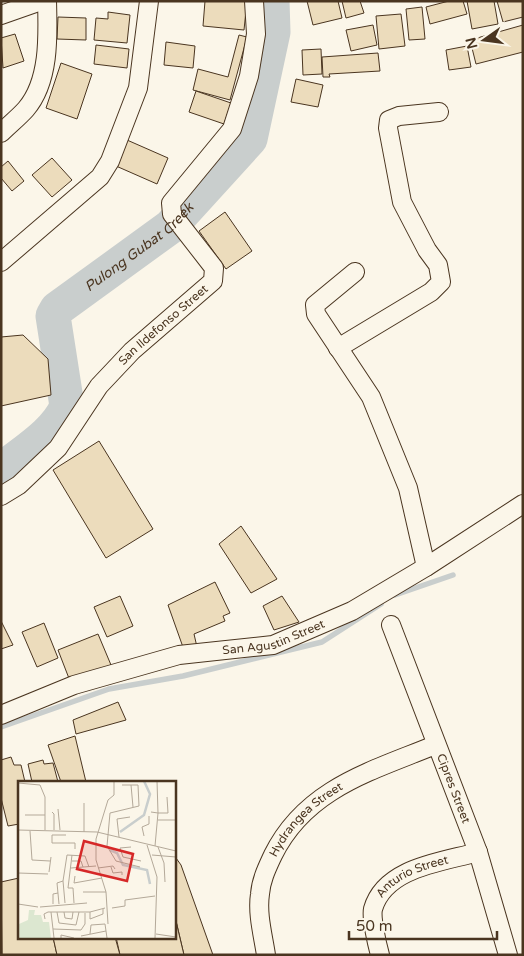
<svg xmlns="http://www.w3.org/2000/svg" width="524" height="956" font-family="'Varela Round',sans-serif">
  <rect width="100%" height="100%" fill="#fbf6e9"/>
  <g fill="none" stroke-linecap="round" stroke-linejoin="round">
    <g stroke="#c9cecd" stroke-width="5.5">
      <path d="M395,595L453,575"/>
      <path d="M1,727L109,689L183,676L322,642L381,604"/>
    </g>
    <path stroke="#c9cecd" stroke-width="35" id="s1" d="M1,470C23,452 56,433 67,406L53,316L57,309L170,227L250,139L273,32L272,1"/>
  </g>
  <g fill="#ecdcbc" stroke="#4a3520">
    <path d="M205,1H247L244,30L203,26Z"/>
    <path d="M307,1H338L342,18L313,25Z"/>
    <path d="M342,1H360L364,13L346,18Z"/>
    <path d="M449,1H463L467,14L430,24L426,7Z"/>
    <path d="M467,1H494L498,24L472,29Z"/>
    <path d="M497,1H523V17L503,22Z"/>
    <path d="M422,7L425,39L409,40L406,9Z"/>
    <path d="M108,12L130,15L127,43L94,40L96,18L108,19Z"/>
    <path d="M401,14L405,46L379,49L376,16Z"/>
    <path d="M58,17L86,18V40L57,39Z"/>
    <path d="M373,25L377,45L351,51L346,30Z"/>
    <path d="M523,25V52L476,64L470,40Z"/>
    <path d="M15,34L24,61L3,68L1,38Z"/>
    <path d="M239,35L247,37L230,100L193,90L198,69L228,77Z"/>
    <path d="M166,42L195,46L193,68L164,65Z"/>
    <path d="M96,45L129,49L127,68L94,64Z"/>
    <path d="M467,46L471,67L449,70L446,50Z"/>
    <path d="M321,49L322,74L303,75L302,50Z"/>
    <path d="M378,53L380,71L329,74L330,77H323L322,57Z"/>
    <path d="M61,63L92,74L77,119L46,108Z"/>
    <path d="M296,79L323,85L318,107L291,102Z"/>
    <path d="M196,91L231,103L224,124L189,112Z"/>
    <path d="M127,140L168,158L157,184L116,166Z"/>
    <path d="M52,158L72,180L52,197L32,175Z"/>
    <path d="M8,161L24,181L12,191L1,178V167Z"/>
    <path d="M225,212L252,251L226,269L199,231Z"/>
    <path d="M23,335L48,359L51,395L1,406V337Z"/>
    <path d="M99,441L153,529L106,558L53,470Z"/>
    <path d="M241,526L277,579L251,593L219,544Z"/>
    <path d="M215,582L230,613L223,616L225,621L194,634L197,647L184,650L168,605Z"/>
    <path d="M120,596L133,626L107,637L94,607Z"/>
    <path d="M282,596L299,622L274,630L263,606Z"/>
    <path d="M1,621L13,645L1,649Z"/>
    <path d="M44,623L58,658L37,667L22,632Z"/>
    <path d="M98,634L111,665L70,681L58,650Z"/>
    <path d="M118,702L126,720L76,734L73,720Z"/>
    <path d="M75,736L86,782H61L48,745Z"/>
    <path d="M11,757L14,765H21L25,782H19V824L8,826L1,798V760Z"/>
    <path d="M43,760L44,764L53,763L58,782H32L28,764Z"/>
    <path d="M174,858H176L181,865L213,955H184L174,912Z"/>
    <path d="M19,878V937H53L57,955H2L1,882Z"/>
    <path d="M174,913L184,955H120L116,937H174Z"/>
    <path d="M53,937H115L120,955H57Z"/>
  </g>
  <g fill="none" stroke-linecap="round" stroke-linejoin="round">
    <g stroke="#4a3520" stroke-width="20">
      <g id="minor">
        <path d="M1,15L41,1"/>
        <path d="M1,133C9,125 19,117 26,109C50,81 48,35 47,1"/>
        <path d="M1,262L100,177L110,161L138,88L149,1"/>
        <path d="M355,272L315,305L316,314L371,397L408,488L426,567"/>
        <path d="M338,348L431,292L441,282L438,265L427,250L402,202L388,128L389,120L399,116L439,112"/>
        <path id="s2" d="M1,496L19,485L58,448L99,386L132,351L213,281L214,268L172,214L171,203L232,129L249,76L256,34L254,1"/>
        <path id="s3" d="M391,625L478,852L508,955"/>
        <path id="s4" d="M1,715L74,685L179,655L273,645L352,611L426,567L523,504"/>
        <path id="s5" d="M266,955C263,935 257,914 260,894C261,880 267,868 273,855C306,788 372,771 435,745"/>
        <path id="s6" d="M380,955C377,944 371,918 373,909C385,867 443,862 478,852"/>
      </g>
    </g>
    <use href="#minor" stroke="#fbf6e9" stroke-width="18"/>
  </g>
  <g text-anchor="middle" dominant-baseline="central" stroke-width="4" stroke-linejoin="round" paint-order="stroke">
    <g font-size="12" fill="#4a3520" stroke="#fbf6e9">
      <text stroke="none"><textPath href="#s2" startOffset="238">San Ildefonso Street</textPath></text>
      <text stroke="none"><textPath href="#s4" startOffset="285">San Agustin Street</textPath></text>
      <text stroke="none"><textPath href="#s3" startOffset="175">Cipres Street</textPath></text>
      <text stroke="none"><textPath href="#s5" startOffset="152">Hydrangea Street</textPath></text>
      <text stroke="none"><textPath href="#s6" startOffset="101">Anturio Street</textPath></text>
    </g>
    <g font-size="14" font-style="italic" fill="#4a3520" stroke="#fbf6e9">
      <text stroke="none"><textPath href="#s1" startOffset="295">Pulong Gubat Creek</textPath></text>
    </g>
  </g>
  <g transform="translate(18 781)">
    <rect width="158" height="158" fill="#fbf6e9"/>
    <path d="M11,129H17L16,134H23L25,141H31L33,157H0L1,143L10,139Z" fill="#dce7d0"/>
    <path fill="none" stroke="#c9cecd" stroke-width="2.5" d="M102,51L126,34L132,13L126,0M92,69L99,72L105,84L129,89L132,103"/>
    <path fill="none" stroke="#b4a999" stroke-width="1" d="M139,0L140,32H150L149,16M0,2L22,4L27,16V49M104,4H120L121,25L92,32L89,65L98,80L122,86M113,4L115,26M40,28L42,49M34,31L36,33V49M133,31L140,32L137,65M7,34H27M140,39H158M0,49L79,51L158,70M12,50L14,79L32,80M66,51V22M126,55L124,46L131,43V35M101,56L99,38L112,36M34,62H57V68M34,62V54H48M129,64L139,96L137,157M113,66L102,67L105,76L123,80M140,66L146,82L147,101M134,74L158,76M54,80H63L65,86M93,86L95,92L104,91V94M53,87L78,85M80,87L95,85L97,88M31,91L33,76M0,92L30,93M57,95L56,102L84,97M50,107L54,74M50,107H55L56,122M65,111H88M47,122L45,100L49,74L67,75L71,86M0,123L20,126M35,123V113L40,112M41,123L39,102L45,100M22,126L69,122M94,127L107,125V119L137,115M33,131L36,157M39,131L41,142L58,144L61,131M46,131L47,137L54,138L55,131M72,131V138L85,133V128M27,138L26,133L30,131H72L87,127M90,143L88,111L78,79V58L90,19L96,14V0M35,148L63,149L67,143V132M72,153L73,144L87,143L89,157M138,153L158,156M63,155L88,150M43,157V154L56,157"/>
    <path fill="#d62828" fill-opacity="0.15" stroke="#d62828" stroke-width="2.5" d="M66,60L115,73L109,100L59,88Z"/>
    <rect width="158" height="158" fill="none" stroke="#4a3520" stroke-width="2.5"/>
  </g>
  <rect width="524" height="956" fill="none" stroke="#4a3520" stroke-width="5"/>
  <g transform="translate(484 40) rotate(256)" stroke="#fbf6e9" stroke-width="4" paint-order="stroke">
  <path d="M0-4L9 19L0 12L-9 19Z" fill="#4a3520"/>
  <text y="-8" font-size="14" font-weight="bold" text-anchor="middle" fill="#4a3520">N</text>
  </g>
  <path d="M349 931v8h148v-8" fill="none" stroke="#4a3520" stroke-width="2.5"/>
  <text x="356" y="931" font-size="15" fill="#4a3520" stroke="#fbf6e9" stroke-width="4" paint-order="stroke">50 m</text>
</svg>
